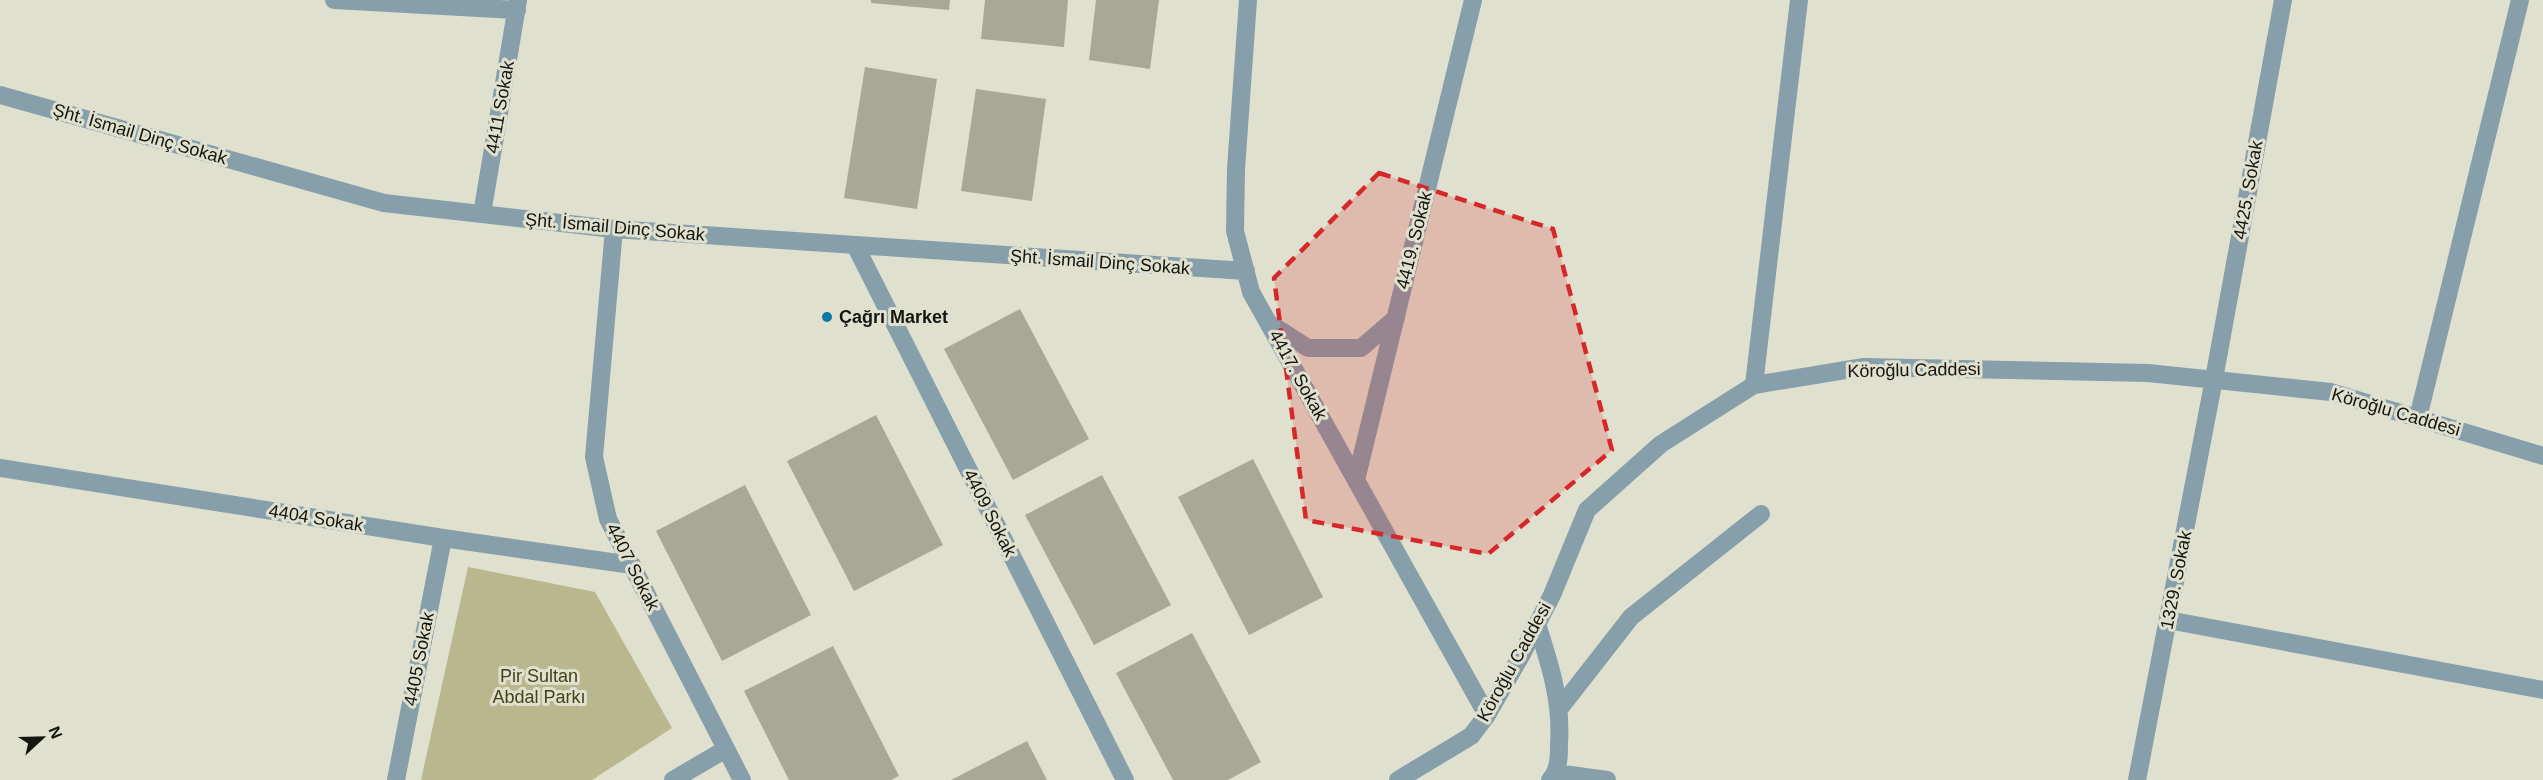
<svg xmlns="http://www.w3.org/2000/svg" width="2543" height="780" font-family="Helvetica,sans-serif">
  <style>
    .green { fill: #b8b78d }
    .building { fill: #a8a897 }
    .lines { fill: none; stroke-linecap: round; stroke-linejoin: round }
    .minor { stroke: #879eab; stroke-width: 18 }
    .marked { fill: #d62828; fill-opacity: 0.2; stroke: #d62828; stroke-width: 4.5; stroke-dasharray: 12 8; stroke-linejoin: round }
    .poi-dot { fill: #0c79a3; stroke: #e0e0cf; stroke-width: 2 }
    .labels { text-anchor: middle; stroke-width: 6; stroke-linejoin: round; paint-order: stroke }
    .street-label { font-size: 18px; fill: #15150f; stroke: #e0e0cf }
    .poi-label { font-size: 18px; font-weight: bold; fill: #15150f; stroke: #e0e0cf; text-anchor: start }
    .park-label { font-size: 18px; fill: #444217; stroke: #e0e0cf }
  </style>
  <rect width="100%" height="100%" fill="#e0e0cf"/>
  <path class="green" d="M468,567L595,592L672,728L592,780H421Z"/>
  <path class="building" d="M871,0H950L949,10L871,3Z
    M985,0H1068L1064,47L981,39Z
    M1096,0H1159L1150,69L1089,60Z
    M865,67L937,79L917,209L844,198Z
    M976,89L1046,99L1032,201L961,191Z
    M1020,309L1089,439L1013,480L944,349Z
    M876,415L943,545L854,591L787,461Z
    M1253,459L1323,597L1249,635L1178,497Z
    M1102,475L1171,605L1094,645L1025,515Z
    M745,485L811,615L722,661L656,531Z
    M1192,633L1261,762L1228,780H1173L1116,673Z
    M833,646L899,776L891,780H789L744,691Z
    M1027,741L1047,780H951Z"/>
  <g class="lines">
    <path class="minor" d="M334,0L517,10
      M1248,0L1236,169L1235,231L1251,292L1487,715
      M0,95L384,203L614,229L1246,271
      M482,214L518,0
      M614,229L594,457L608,519L742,780
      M855,245L1125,780
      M1272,325L1308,348H1361L1396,318
      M1754,385L1799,0
      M2418,418L2520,0
      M0,468L443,538L632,565
      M1356,480L1473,0
      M2168,620L2543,690
      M1537,624C1550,665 1562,701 1559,744C1559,757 1559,770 1550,780
      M1560,708L1631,617L1761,514
      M1556,773L1607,780
      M396,780L443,538
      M673,780L726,749
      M1398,780L1471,736L1487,715L1522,654L1552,595L1587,510L1661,444L1754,385L1864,367L2148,373L2331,392L2543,456
      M2137,780L2214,379L2283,0"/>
  </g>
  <path class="marked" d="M1379,173L1553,229L1612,450L1488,554L1306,520L1274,278Z"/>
  <circle class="poi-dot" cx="827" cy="317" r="6"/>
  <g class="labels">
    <g class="street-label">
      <text transform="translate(500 107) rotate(-80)" y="6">4411 Sokak</text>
      <text transform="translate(140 134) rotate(16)" y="6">Şht. İsmail Dinç Sokak</text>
      <text transform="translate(2248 190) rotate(-80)" y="6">4425. Sokak</text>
      <text transform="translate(615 227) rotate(5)" y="6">Şht. İsmail Dinç Sokak</text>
      <text transform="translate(1414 240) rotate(-76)" y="6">4419. Sokak</text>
      <text transform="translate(1100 262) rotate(4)" y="6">Şht. İsmail Dinç Sokak</text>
      <text transform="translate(1914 370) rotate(-1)" y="6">Köroğlu Caddesi</text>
      <text transform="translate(1298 375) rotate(61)" y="6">4417. Sokak</text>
      <text transform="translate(2396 412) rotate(16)" y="6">Köroğlu Caddesi</text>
      <text transform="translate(990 513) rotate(63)" y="6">4409 Sokak</text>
      <text transform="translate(316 518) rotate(9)" y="6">4404 Sokak</text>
      <text transform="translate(633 567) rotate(63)" y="6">4407 Sokak</text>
      <text transform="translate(2176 580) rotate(-79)" y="6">1329. Sokak</text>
      <text transform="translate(419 659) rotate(-79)" y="6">4405 Sokak</text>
      <text transform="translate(1514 662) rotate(-61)" y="6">Köroğlu Caddesi</text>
    </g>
    <g class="poi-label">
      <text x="839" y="323">Çağrı Market</text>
    </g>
    <g class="park-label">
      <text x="539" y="682">Pir Sultan<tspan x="539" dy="21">Abdal Parkı</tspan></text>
    </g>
  </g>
  <g transform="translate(42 738) rotate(68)" stroke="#e0e0cf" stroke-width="4.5" paint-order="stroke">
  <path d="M0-4.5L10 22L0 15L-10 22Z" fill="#15150f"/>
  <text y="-9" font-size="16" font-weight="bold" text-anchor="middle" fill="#15150f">N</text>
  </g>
</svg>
